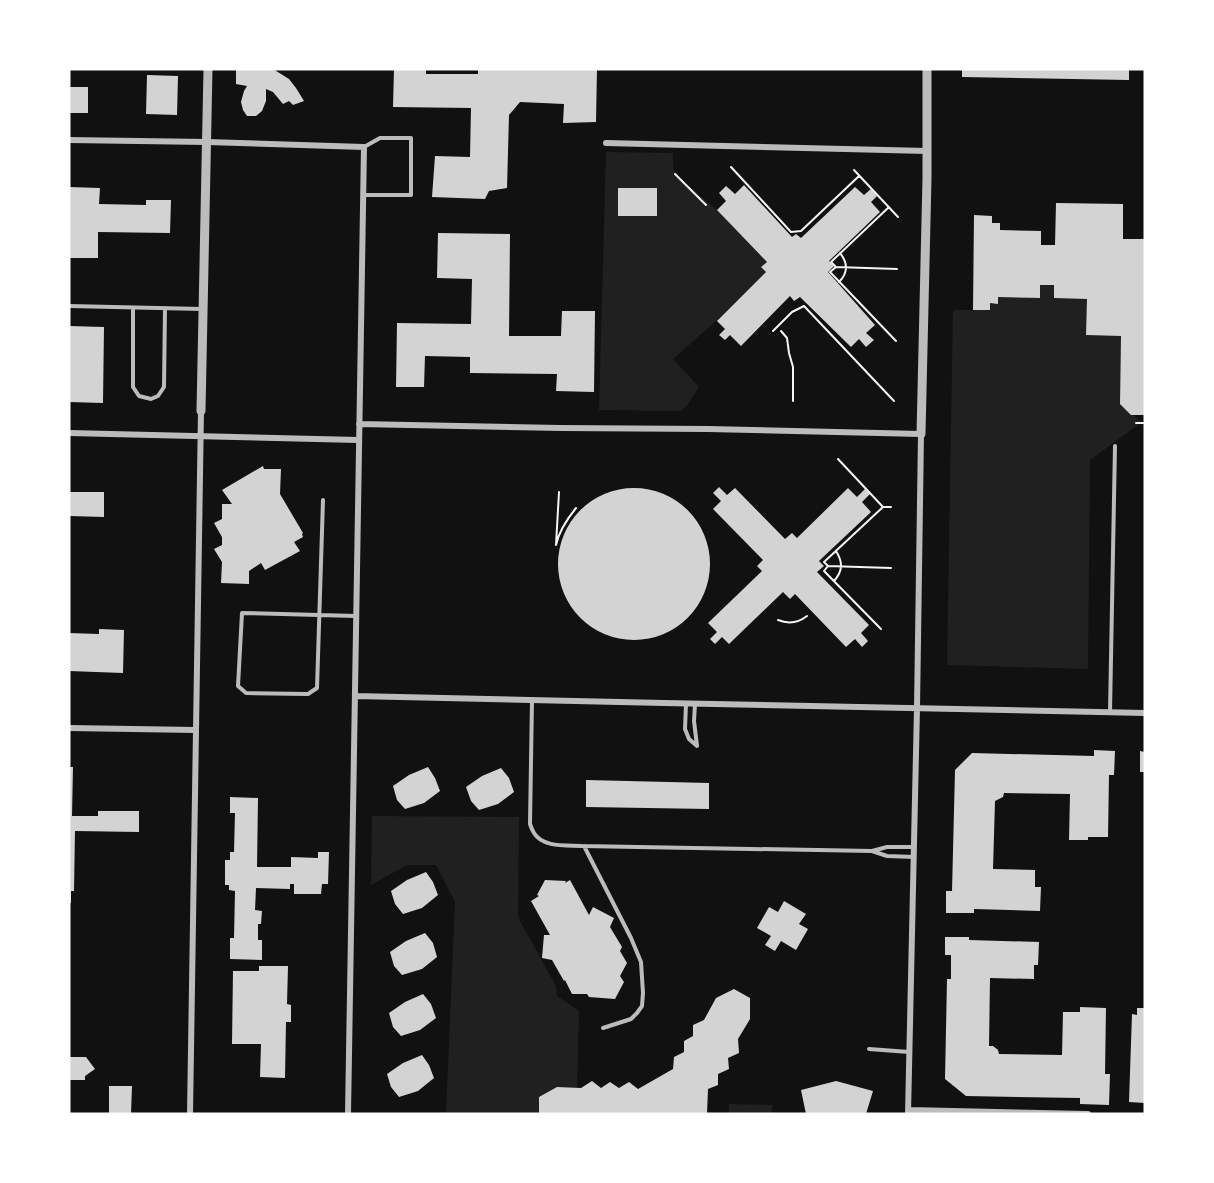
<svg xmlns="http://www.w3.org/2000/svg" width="1214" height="1183" font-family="Inter,sans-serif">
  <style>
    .green { fill: #202020 }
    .building { fill: #d3d3d3 }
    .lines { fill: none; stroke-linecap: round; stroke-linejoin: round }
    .path { stroke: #f5f5f5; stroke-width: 2 }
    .service { stroke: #bcbcbc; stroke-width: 4 }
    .minor { stroke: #bcbcbc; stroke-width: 6 }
    .tertiary { stroke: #bcbcbc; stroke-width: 9 }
  </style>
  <rect width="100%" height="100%" fill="#111"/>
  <path class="green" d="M606,152L673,153V166L675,174L717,210L767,262L761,267L766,272L716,321L673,359L699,387L687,406L681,411L599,410Z
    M1040,285H1054V298L1087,299V335L1121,336L1120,404L1142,422L1090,460L1088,669L947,665L953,310H990V303H998V297L1039,298Z
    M372,816L519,817L518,914L520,921L556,986L557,996L579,1011L577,1088L557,1087L539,1097V1114H446L455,902L436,865H407L371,885Z
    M729,1104L773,1105L771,1114H729Z"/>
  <path class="building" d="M236,69H273L289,79L296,88L304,101L293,105L289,101L283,104L273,92L266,89V101L262,111L256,116H247L243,110L241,102L244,91L247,86L236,84Z
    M394,69H426V74H478V69H597L596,122L563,123L564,104L520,102L509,115L507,188L489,191L485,199L432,197L435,156L470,157L471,108L393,107Z
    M962,69H1129V80L962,77Z
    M147,75L178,76L177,115L146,114Z
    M69,87H88V113H69Z
    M744,185L792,237L796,234L801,238L855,187L864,195L871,189L877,196L871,202L880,212L829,261L834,266L828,272L875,325L866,333L874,340L866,347L859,339L851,347L800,297L794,301L790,296L741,346L730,335L725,340L719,335L725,329L717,321L766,272L761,267L767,262L717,210L726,201L719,193L726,186L735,194Z
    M69,187L100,188L99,204L146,205V200H171L170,233L98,232V258H69Z
    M618,188H657V216H618Z
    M1056,203L1123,204V239H1145V415H1131L1120,404L1121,336L1086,335L1087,299L1054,298V285H1040V298L998,297V304L990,303V310H973L974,215L992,216V223H1000V230L1041,231V245H1055Z
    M438,233L510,234L509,336H561L562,311H595L594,392L556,391L557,374L470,373V357L425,356L424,387H396L397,323L471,324L472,279L437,278Z
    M69,326L104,327L103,403L69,402Z
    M263,466L264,469H281L280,494L303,533L302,534L303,537L294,542L300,551L265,570L261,563L249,571V584L221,583L222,562L214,549L222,545V537L214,523L222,519V504H232L222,490Z
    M719,487L727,495L735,488L785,539L792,533L797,538L848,488L857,497L865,489L870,494L862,502L871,512L819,561L824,566L817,572L869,625L861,633L868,641L862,647L855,639L846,647L795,594L790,599L783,592L729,644L722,637L715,644L710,639L717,632L708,623L762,571L757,566L763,560L713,509L721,501L713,493Z
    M558 564a76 76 0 1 1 152 0a76 76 0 1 1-152 0Z
    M69,492H104V517L69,516Z
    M99,629L124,630L123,673L69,671V633L99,634Z
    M1094,750L1115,751L1114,775H1109L1108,837H1088V840H1069L1070,794L1004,793L1003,797L995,801L993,869L1035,870V887H1041L1040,911L974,909V913H946V891H952L955,770L972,753L1094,756Z
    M1140,751L1145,752V772H1140Z
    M69,767H73L72,816H98V811H139V832L75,831L74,891H71V903H69Z
    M428,767L435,778L440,791L424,803L405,809L397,800L393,786L409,775Z
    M501,768L509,778L514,792L498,804L479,810L471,801L466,787L482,776Z
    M586,780L709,783V809L586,807Z
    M230,797L258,798L257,867H291V857L318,858V852H329L328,884H322L321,894H294V884H290V889L256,888L255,910L262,911L261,924H258V940H262V960L230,959V938H234L235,891L229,890V885H225V860H230V852H234L235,813H230Z
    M426,872L433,882L438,895L422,908L403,914L395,904L391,891L407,880Z
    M545,880L566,881L565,883L570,880L589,915L593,907L614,918L610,927L622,947L620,951L627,963L620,976L624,982L615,999L589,997L587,994H572L565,980L564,981L552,960L542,958L544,935H550L531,901L539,896L537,895Z
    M784,901L806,914L799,924L808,929L796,950L781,941L775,951L765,945L771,936L757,928L769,907L778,912Z
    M425,933L433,943L437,957L422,969L402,975L394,966L390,952L406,941Z
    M945,937H969V940L1039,942L1038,965H1034V979L990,978L989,1046H993L998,1050L999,1054L1062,1055L1063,1012H1080V1007L1106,1008L1105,1074H1110L1109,1105L1080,1104V1098L966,1096L945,1079L947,979H951V955H945Z
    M259,966H288L287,1004L291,1005V1022H286L285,1078L260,1077L261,1044H232L233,971H259Z
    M734,989L750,998V1019L738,1039L739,1053L728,1058L729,1069L718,1074V1085L708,1089L707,1114H539V1097L557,1087L581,1088L592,1081L601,1088L610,1082L619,1088L629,1082L638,1089L673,1069L674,1057L684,1052V1041L693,1036V1025L704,1020L716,998Z
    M423,994L431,1004L436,1018L420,1030L401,1036L393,1027L389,1013L405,1002Z
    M1137,1008H1145V1103L1129,1102L1132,1014L1137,1015Z
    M422,1055L429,1065L434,1078L418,1091L399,1097L391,1087L387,1074L403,1063Z
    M69,1057H86L95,1069L85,1076V1080H69Z
    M836,1081L873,1091L866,1114H806L801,1090Z
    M109,1086H132L131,1114H109Z"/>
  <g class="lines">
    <path class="path" d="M731,167L791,232L801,231L859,176
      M854,170L898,217
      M675,174L706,205
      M889,207L831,262L836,267L830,272L896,341
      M836,267L897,269
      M839,282C848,273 848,263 840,253
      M773,331L792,312L804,306L894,401
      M781,331L787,338L789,353L793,367V401
      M1136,423H1145
      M838,459L883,507
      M559,492L556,545C559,531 567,519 576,508
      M828,566L891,568
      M834,581C843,571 843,562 836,551
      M778,620C788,624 798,623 807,616
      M881,629L824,571L828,566L824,562L883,507H891"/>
    <path class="service" d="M363,195H411V138H380L364,147
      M69,306L202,309
      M133,308V387L139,396L151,399L158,396L164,387L165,308
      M323,500L317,688L308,694L246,693L238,686L242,613L356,616
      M532,700L530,824C531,827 532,830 534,833C543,848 567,845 582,846L872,851
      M686,704L685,729L689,739L697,746L694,721L695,704
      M1110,712L1115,446
      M584,846L631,938L641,962L643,993L642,1006L637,1013L631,1019L603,1028
      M914,857L887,856L872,851L887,847H914
      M869,1049L909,1052"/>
    <path class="minor" d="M69,140L207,142L364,147L348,1114
      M606,143L927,151
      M359,424L561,428L708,429L921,434L917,708L908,1114
      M69,433L358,440
      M355,696L664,703L1145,713
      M69,728L195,730
      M909,1110L1088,1114
      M190,1114L201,411"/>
    <path class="tertiary" d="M201,411L208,69
      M921,434L927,178V69"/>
  </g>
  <rect width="1214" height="1183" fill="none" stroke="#ffffff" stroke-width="141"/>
</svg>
